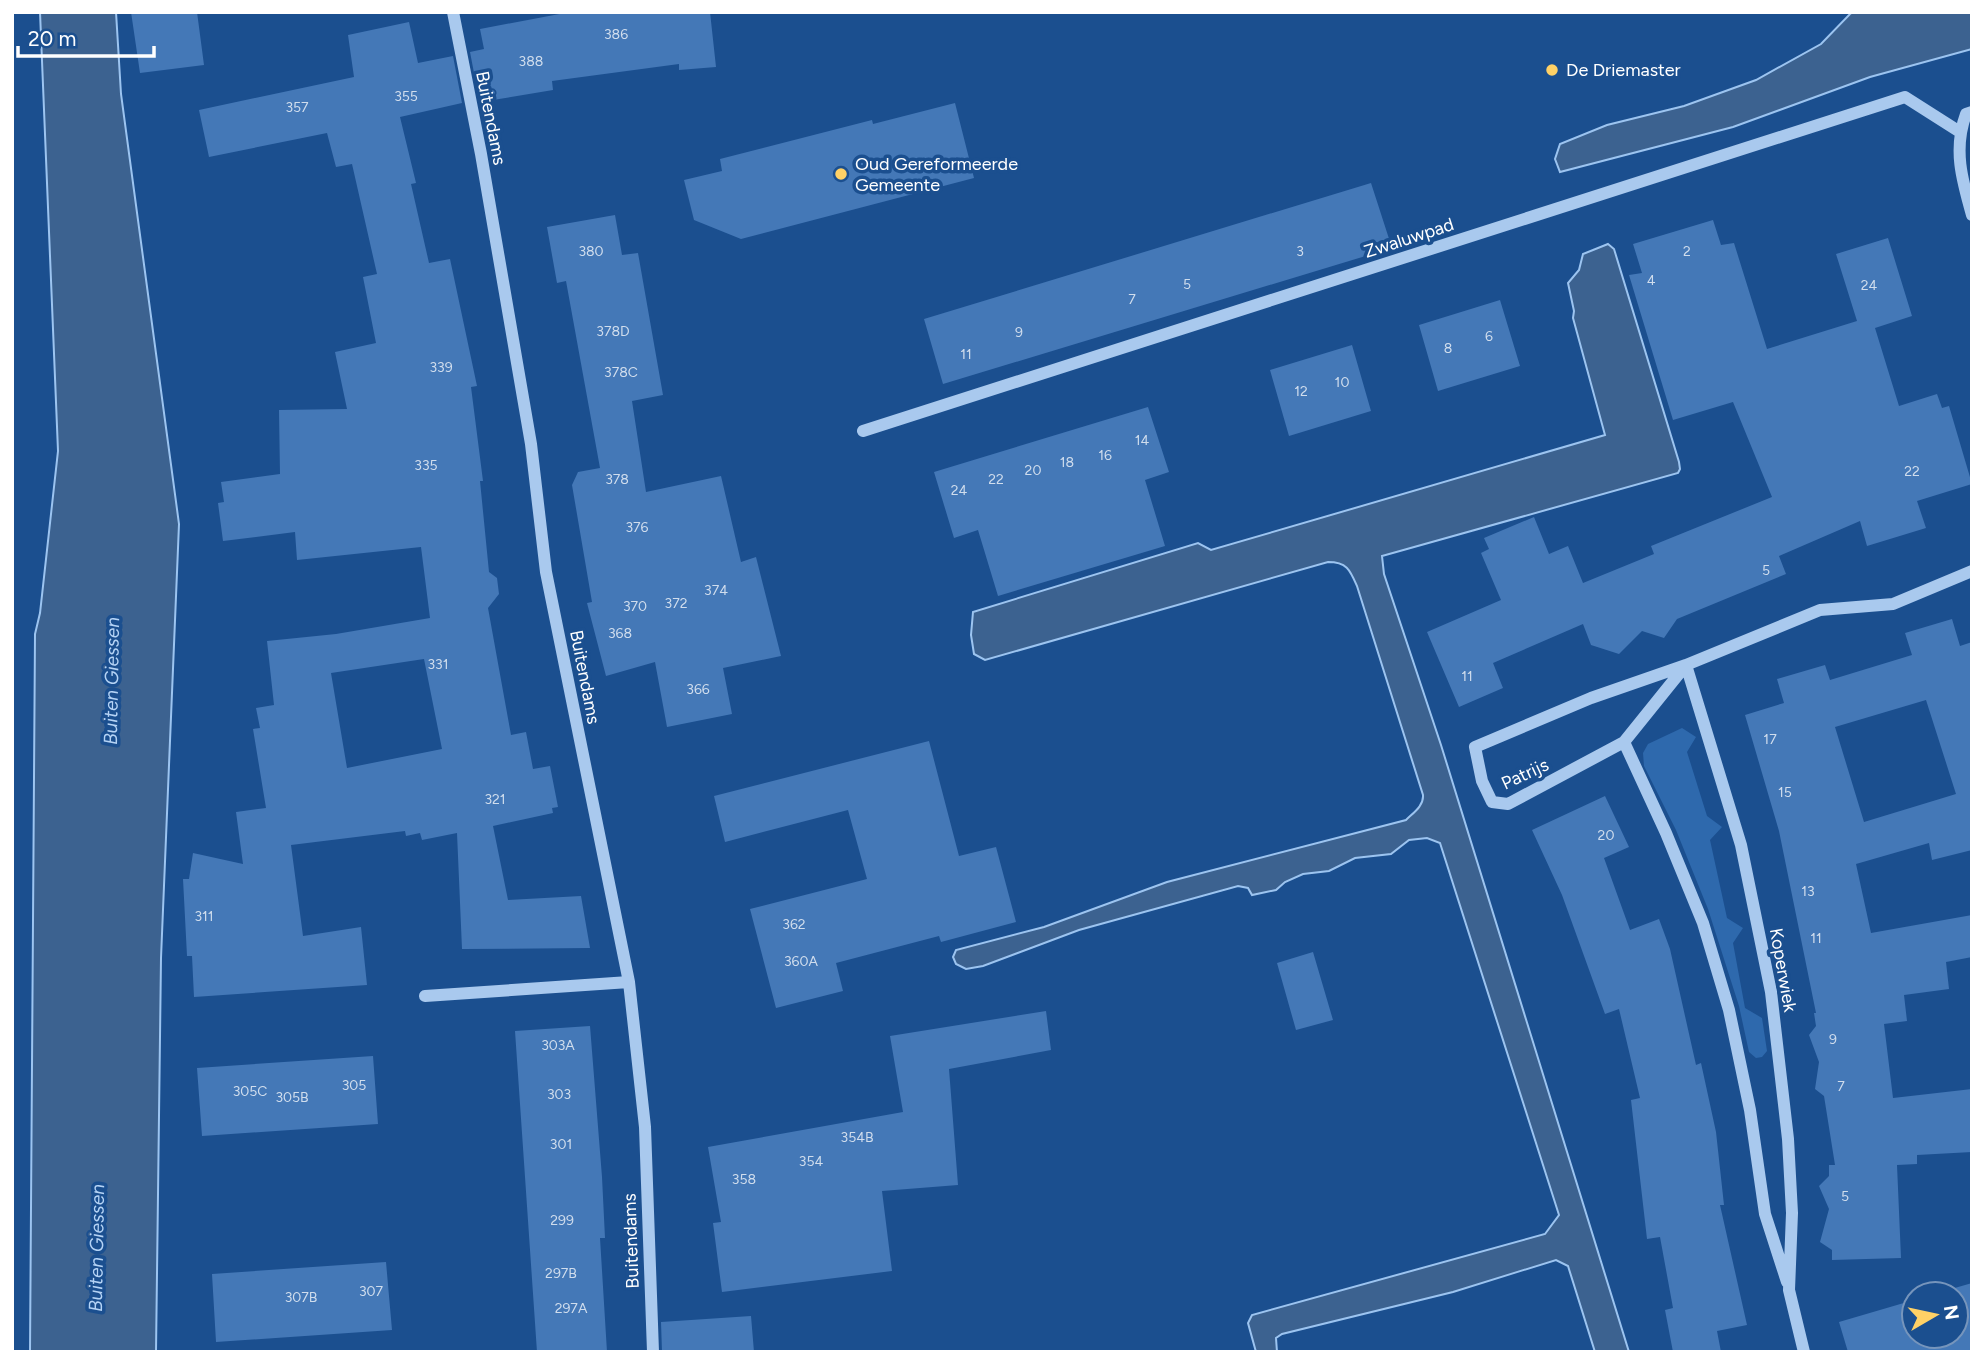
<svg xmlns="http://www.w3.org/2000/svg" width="1984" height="1364" font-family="Figtree,sans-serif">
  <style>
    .green { fill: #2e69ad }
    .water { fill: #3c6290; stroke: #9cc4f0; stroke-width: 2 }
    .building { fill: #4478b7; fill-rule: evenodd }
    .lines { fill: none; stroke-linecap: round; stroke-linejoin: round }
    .minor { stroke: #a9c9ee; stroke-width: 12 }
    .poi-dot { fill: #ffd166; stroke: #1b4f8f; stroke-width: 2.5 }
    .labels { text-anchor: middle; stroke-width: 7; stroke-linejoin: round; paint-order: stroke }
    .number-label { font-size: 14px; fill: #d0dded }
    .poi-label { font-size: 18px; fill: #fff; stroke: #1b4f8f; text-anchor: start }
    .street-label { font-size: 18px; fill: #fff; stroke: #1b4f8f }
    .water-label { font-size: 19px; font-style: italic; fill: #b5d3f5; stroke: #1b4f8f }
  </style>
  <rect width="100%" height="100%" fill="#1b4f8f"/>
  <path class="green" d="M1682,728L1696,737L1687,752L1707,816L1722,827L1710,840L1727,918L1743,928L1733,943L1745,1008L1762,1018L1767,1051L1762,1057L1756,1058L1749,1052L1739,1006L1708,909L1676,830L1644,766L1643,753L1648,744Z"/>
  <path class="water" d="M40,12H116L121,94L179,524L161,958L156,1352H30L35,634L40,613L58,451Z
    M1853,12H1972V49L1870,77L1733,127L1560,172L1555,159L1560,144L1607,125L1684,106L1756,80L1821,44L1850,14Z
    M1608,244L1614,249L1679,462L1680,469L1678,473L1382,556L1384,574L1441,745L1629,1352H1595L1568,1266L1556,1260L1453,1292L1282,1334L1276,1338L1277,1352H1256L1248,1323L1252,1315L1545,1234L1559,1215L1440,843L1427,838L1409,840L1391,854L1355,858L1329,871L1303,874L1285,882L1276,890L1252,895L1248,888L1238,886L1079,930L983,966L966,969L956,964L953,957L956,950L1044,927L1167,882L1406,820C1413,813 1424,806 1423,795L1357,586C1350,570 1347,562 1328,562L985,660L974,654L971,635L973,612L1198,543L1211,550L1605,435L1573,318L1574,311L1568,283L1579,270L1583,254Z"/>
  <path class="building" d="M131,12H197L204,65L140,73Z
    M570,12H710L716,67L679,70V64L552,81L553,90L493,100L492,96L479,99L470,52L484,49L480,29Z
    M409,22L418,63L453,56L462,103L400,117L416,183L411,184L429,263L450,259L477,386L471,387L483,481H480L489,572L497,578L499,594L488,608L511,735L526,732L533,769L550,766L558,807L552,808L553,813L493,826L508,900L581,896L590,948L462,949L457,833L422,840L420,833L406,836L405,831L291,845L303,936L361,927L367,985L194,997L192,956H187L183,879H189L193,853L243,864L236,812L266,808L253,729L260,728L256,708L274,705L267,641L336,634L430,618L421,547L297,560L295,532L223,541L218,503L224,502L221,482L280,474L279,410L347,409L335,352L376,343L363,277L377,274L352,164L336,167L327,133L209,157L199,110L354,77L348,35ZM424,659L442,749L347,768L331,673Z
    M955,103L974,178L741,239L694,220L684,180L722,171L720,159L872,120L873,124Z
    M1371,183L1392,248L943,384L924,319Z
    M615,215L622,255L638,253L663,395L632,401L646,492L721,476L741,562L756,557L781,656L723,668L732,714L667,727L655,662L606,676L587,603L592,602L572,485L578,472L600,468L566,281L557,283L547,227Z
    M1713,220L1721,245L1734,243L1767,349L1857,321L1836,254L1888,238L1912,316L1875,328L1899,406L1937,394L1942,408L1949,406L1972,484L1917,501L1926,528L1867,546L1860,521L1779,556L1786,574L1677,619L1664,638L1642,631L1619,654L1591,645L1583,624L1493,663L1503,688L1459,707L1427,632L1501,600L1481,553L1489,549L1484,538L1534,517L1549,554L1568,546L1583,583L1654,554L1651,546L1772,497L1733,402L1673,420L1629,275L1642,273L1633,244Z
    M1500,300L1520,366L1438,391L1419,325Z
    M1352,345L1371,411L1289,436L1270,370Z
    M1148,407L1169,472L1145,480L1165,546L998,596L978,530L954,538L934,472Z
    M1952,619L1960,646L1972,642V850L1932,860L1929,843L1856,864L1871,933L1972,915V957L1946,962L1949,989L1904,995L1907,1021L1884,1024L1893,1098L1972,1089V1152L1917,1155V1164L1897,1165L1901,1258L1832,1260V1250L1820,1242L1829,1209L1819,1186L1829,1176V1165H1835L1824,1096L1815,1089L1819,1062L1809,1035L1816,1026L1814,1013H1816L1779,831L1745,715L1784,703L1777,679L1825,665L1830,680L1912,655L1905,633ZM1926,700L1956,794L1864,822L1835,727Z
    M929,741L959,856L996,847L1016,922L941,942L939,936L836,963L843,991L776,1008L750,909L867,879L848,810L725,842L714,796Z
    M1605,796L1629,847L1604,858L1630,930L1659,919L1670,949L1696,1065L1701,1063L1716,1132L1724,1205H1720L1747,1325L1717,1331L1721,1352H1673L1665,1310L1673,1308L1660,1237L1647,1239L1631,1100L1640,1098L1619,1009L1605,1014L1562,895L1532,830Z
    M1313,952L1333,1020L1296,1030L1277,963Z
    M1046,1011L1051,1050L949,1069L958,1185L882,1191L892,1271L722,1292L713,1223L721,1222L708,1147L903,1112L890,1036Z
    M590,1026L602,1177L605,1238H600L607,1352H537L515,1031Z
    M373,1056L378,1124L202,1136L197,1068Z
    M386,1262L392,1330L216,1342L212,1274Z
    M1972,1283V1352H1848L1839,1322L1914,1300V1336H1956V1294H1934Z
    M751,1316L754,1352H662L661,1322Z"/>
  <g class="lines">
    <path class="minor" d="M453,12L481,154L531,444L546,572L629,982L645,1127L653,1352
      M1972,112L1966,114C1953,149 1962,180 1972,215
      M863,431L1905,97L1960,132
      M1686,665L1624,742L1508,804L1492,802L1482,781L1475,747L1591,698L1686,665L1820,610L1893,604L1972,571
      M1686,665L1741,845L1771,992L1788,1139L1792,1213L1789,1290L1804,1352
      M1624,742L1666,833L1703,923L1729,1010L1750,1110L1765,1214L1787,1282
      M425,996L629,982"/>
  </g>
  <g class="poi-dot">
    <circle cx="1552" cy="70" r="7"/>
    <circle cx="841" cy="174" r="7"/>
  </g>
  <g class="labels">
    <g class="number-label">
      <text x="616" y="39">386</text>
      <text x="531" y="66">388</text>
      <text x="406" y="101">355</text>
      <text x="297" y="112">357</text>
      <text x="591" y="256">380</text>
      <text x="1300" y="256">3</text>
      <text x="1687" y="256">2</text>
      <text x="1651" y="285">4</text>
      <text x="1187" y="289">5</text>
      <text x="1869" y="290">24</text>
      <text x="1132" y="304">7</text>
      <text x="613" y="336">378D</text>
      <text x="1019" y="337">9</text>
      <text x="1489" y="341">6</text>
      <text x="1448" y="353">8</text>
      <text x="966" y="359">11</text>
      <text x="441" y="372">339</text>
      <text x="621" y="377">378C</text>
      <text x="1342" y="387">10</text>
      <text x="1301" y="396">12</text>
      <text x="1142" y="445">14</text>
      <text x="1105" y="460">16</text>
      <text x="1067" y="467">18</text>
      <text x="426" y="470">335</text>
      <text x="1033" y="475">20</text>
      <text x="1912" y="476">22</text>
      <text x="617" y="484">378</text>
      <text x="996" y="484">22</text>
      <text x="959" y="495">24</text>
      <text x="637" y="532">376</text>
      <text x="1766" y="575">5</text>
      <text x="716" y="595">374</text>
      <text x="676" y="608">372</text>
      <text x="635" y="611">370</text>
      <text x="620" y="638">368</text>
      <text x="438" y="669">331</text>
      <text x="1467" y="681">11</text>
      <text x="698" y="694">366</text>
      <text x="1770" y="744">17</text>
      <text x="1785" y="797">15</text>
      <text x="495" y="804">321</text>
      <text x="1606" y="840">20</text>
      <text x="1808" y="896">13</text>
      <text x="204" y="921">311</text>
      <text x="794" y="929">362</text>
      <text x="1816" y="943">11</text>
      <text x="801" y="966">360A</text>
      <text x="1833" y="1044">9</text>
      <text x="558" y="1050">303A</text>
      <text x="354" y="1090">305</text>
      <text x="1841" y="1091">7</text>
      <text x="250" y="1096">305C</text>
      <text x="559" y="1099">303</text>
      <text x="292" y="1102">305B</text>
      <text x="857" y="1142">354B</text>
      <text x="561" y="1149">301</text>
      <text x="811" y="1166">354</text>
      <text x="744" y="1184">358</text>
      <text x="1845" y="1201">5</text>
      <text x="562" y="1225">299</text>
      <text x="561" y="1278">297B</text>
      <text x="371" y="1296">307</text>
      <text x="301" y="1302">307B</text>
      <text x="571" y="1313">297A</text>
    </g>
    <g class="poi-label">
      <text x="1566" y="76">De Driemaster</text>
      <text x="855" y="170">Oud Gereformeerde<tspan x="855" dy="21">Gemeente</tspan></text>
    </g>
    <g class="street-label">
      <text transform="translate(491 118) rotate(79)" y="6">Buitendams</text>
      <text transform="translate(1409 238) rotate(-18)" y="6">Zwaluwpad</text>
      <text transform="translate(585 677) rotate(79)" y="6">Buitendams</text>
      <text transform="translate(1525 774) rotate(-25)" y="6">Patrijs</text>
      <text transform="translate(1783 970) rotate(80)" y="6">Koperwiek</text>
      <text transform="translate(631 1241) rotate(-92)" y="6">Buitendams</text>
    </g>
    <g class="water-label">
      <text transform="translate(111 681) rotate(-89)" y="7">Buiten Giessen</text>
      <text transform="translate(96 1248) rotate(-89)" y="7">Buiten Giessen</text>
    </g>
  </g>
  <rect width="1984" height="1364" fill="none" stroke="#ffffff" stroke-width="28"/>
  <g transform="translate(1935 1315) rotate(81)"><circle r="33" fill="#1b4f8f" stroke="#7695bc" stroke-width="2"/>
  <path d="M0-5L12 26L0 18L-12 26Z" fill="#ffd166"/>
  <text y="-10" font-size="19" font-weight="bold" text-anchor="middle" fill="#ffffff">N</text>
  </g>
  <path d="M18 46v10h136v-10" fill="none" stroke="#ffffff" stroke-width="3.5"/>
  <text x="28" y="46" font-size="21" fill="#ffffff" stroke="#1b4f8f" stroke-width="5" paint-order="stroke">20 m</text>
</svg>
